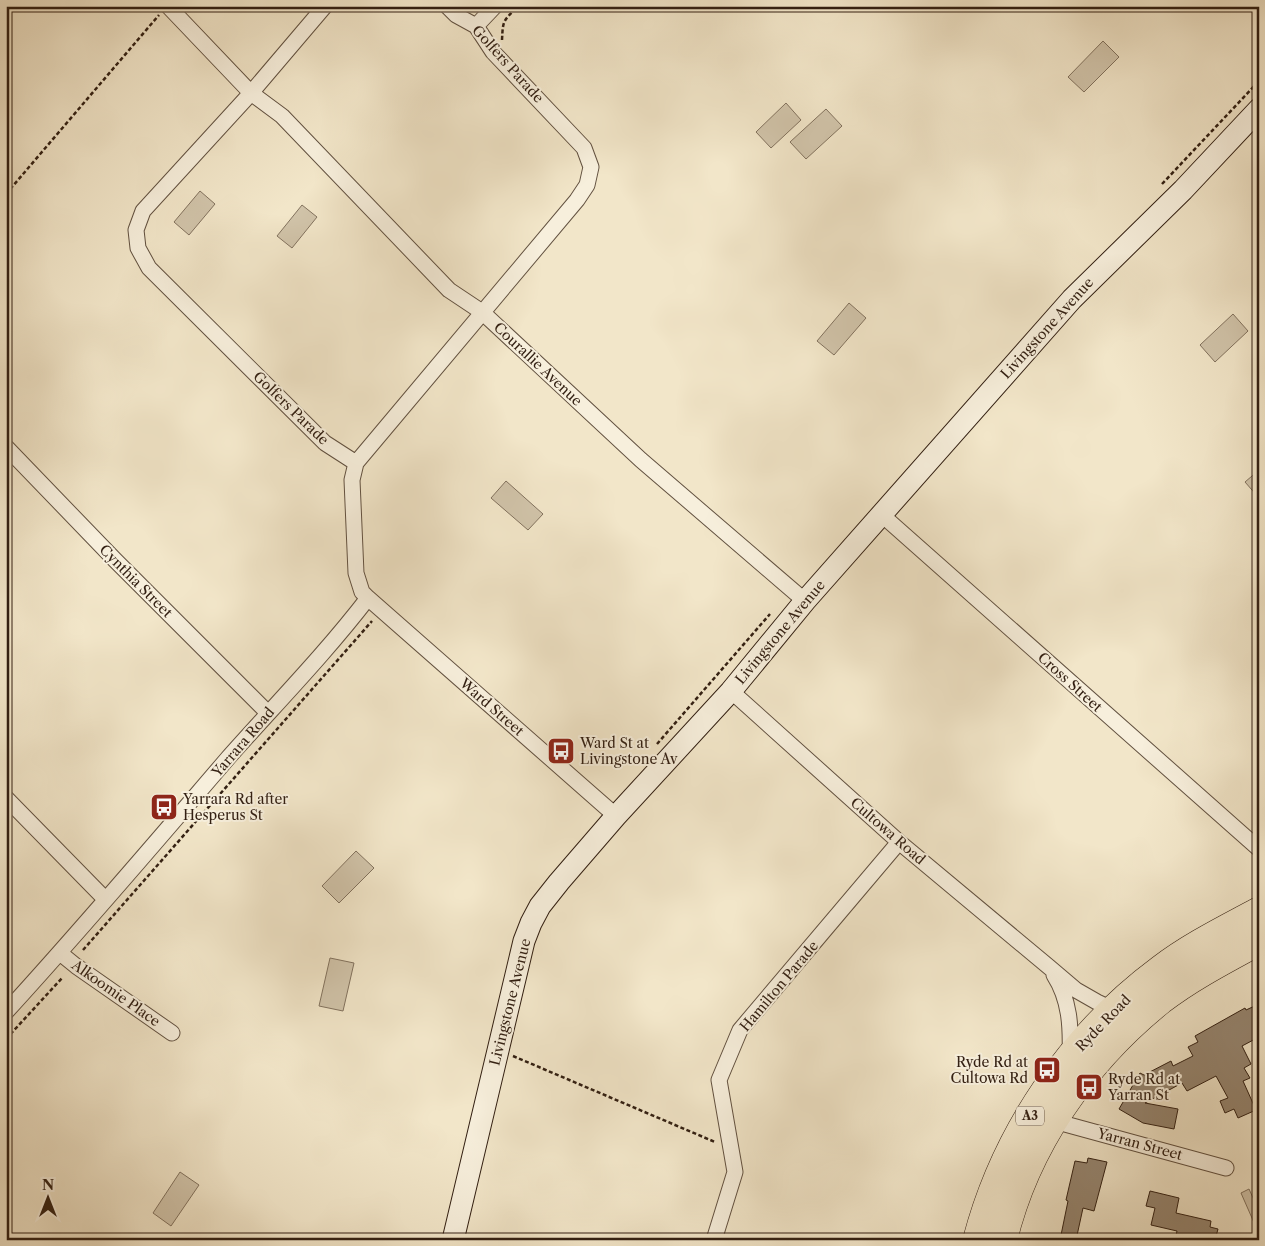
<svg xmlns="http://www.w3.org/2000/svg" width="1265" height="1246" font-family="'Libre Caslon Text',serif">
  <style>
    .green { fill: #d1c4aa; stroke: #82725e }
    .building { fill: #968671; stroke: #321f12 }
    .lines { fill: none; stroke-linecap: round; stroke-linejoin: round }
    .street-casing { stroke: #625140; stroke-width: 17 }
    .secondary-casing { stroke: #321f12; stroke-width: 23 }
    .highway-casing { stroke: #321f12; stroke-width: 29 }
    .path { stroke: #321f12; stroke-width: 2.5; stroke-dasharray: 4 2.5; stroke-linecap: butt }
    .street { stroke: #f7efdc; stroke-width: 15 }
    .secondary { stroke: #f7efdc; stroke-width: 21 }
    .highway { stroke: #f2e6c9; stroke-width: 28 }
    .labels { text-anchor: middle; stroke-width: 4; stroke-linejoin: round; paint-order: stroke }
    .shield { fill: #f7efdc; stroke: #6d5d4f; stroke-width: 1 }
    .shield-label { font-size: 12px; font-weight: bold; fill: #321f12 }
    .street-label { font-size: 14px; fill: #321f12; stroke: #f7efdc }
    .poi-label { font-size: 14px; fill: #321f12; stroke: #f7efdc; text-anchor: start }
  </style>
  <rect width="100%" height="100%" fill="#f2e6c9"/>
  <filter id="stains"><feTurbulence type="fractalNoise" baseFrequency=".004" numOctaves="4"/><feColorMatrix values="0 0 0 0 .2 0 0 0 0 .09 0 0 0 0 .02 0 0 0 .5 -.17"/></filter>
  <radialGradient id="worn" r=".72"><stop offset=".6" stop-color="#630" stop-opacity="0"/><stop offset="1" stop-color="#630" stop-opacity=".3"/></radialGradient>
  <path class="green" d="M1103,41L1119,57L1084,92L1068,77Z
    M786,103L801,120L771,148L756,132Z
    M826,109L842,126L806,159L790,142Z
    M200,191L215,204L189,235L174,222Z
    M302,205L317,217L292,248L277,236Z
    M849,303L866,318L834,355L817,341Z
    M1233,314L1248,331L1215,362L1200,345Z
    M1259,470V498L1245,482Z
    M506,481L543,514L528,530L491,498Z
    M356,851L374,868L339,903L322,886Z
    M330,958L354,963L343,1011L319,1006Z
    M180,1172L199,1185L171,1226L153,1213Z
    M1249,1189L1259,1211V1234L1241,1193Z"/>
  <path class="building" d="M1259,1004V1037L1242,1046L1251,1064L1244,1068L1250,1078L1243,1081L1256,1110L1238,1118L1234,1109L1225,1113L1220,1101L1228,1098L1216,1076L1187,1091L1182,1083L1145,1103L1178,1109L1174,1129L1143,1123L1119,1109L1140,1073L1144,1075L1171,1061L1173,1066L1193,1056L1188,1047L1198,1042L1195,1036L1245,1008L1246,1010Z
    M1088,1158L1107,1162L1094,1211L1083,1208L1076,1240H1060L1068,1201L1066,1200L1075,1161L1087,1163Z
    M1150,1191L1179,1198L1176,1213L1211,1221L1210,1227L1218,1229L1215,1240H1175L1177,1231L1151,1225L1155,1208L1146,1206Z"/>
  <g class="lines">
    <g class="street-casing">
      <path id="street" d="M168,6L251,93L282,116L449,290L482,312L641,460L805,601
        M325,6L251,93L143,211L136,230L138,248L149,268L325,443L356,463
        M447,6L456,15L476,26L493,52L584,148L591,167L587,185L577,200L356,463L352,480L356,573L362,592L368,598L616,816
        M476,26L495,6
        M6,447L115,560L268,713
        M882,515L1259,849
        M731,691L899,842L1049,967L1076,990L1097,1002L1114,1010
        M6,798L105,899
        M60,953L76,966L172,1033
        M1054,975C1070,1000 1071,1027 1070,1056
        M6,1012C82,929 155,843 228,758C275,705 325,654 368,598
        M1054,1121L1226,1168
        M714,1240L735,1172L719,1080L740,1030L899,842"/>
    </g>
    <g class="secondary-casing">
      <path id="secondary" d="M453,1240L524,941L531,923L540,906L559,882L616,816L731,691L805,601L1072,299L1183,190L1259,109"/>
    </g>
    <g class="highway-casing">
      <path id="highway" d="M977,1240C1005,1133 1072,1035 1161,969C1191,946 1226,929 1259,911
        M1003,1240C1026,1145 1085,1061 1161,1000C1191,977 1226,959 1259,941"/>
    </g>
    <path class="path" d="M502,40C503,19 503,22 518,6
      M1162,184L1259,81
      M6,194L159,15
      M657,744L770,614
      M83,950L372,621
      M6,1039L63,977
      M513,1056L715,1142"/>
    <use href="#street" class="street"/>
    <use href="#secondary" class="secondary"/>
    <use href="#highway" class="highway"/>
  </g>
  <defs>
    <g id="bus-square" transform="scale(1.4375)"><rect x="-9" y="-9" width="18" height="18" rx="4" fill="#8f2418" stroke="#f7efdc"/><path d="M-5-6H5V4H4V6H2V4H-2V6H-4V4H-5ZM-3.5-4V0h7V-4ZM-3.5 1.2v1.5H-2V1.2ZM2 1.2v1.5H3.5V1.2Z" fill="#fff"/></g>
  </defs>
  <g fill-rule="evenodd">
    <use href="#bus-square" x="561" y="751"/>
    <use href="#bus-square" x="164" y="807"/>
    <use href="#bus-square" x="1047" y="1070"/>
    <use href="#bus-square" x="1089" y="1087"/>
  </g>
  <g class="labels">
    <rect class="shield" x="1016" y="1106.5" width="28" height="19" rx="4"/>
    <g class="shield-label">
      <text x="1030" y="1120">A3</text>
    </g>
    <g class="street-label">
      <text transform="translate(508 64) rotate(48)" y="5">Golfers Parade</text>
      <text transform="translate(1047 328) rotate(-48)" y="5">Livingstone Avenue</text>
      <text transform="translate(538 364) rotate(43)" y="5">Courallie Avenue</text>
      <text transform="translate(291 408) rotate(44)" y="5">Golfers Parade</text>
      <text transform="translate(136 581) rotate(45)" y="5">Cynthia Street</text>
      <text transform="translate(780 632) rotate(-50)" y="5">Livingstone Avenue</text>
      <text transform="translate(1070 682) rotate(42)" y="5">Cross Street</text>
      <text transform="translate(492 707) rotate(41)" y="5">Ward Street</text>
      <text transform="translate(243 742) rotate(-49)" y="5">Yarrara Road</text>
      <text transform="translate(888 831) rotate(41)" y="5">Cultowa Road</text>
      <text transform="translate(779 986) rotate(-50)" y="5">Hamilton Parade</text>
      <text transform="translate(116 993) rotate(35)" y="5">Alkoomie Place</text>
      <text transform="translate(510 1002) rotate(-76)" y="5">Livingstone Avenue</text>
      <text transform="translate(1103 1023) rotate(-46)" y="5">Ryde Road</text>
      <text transform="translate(1140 1144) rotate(15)" y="5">Yarran Street</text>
    </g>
    <g class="poi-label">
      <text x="580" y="748">Ward St at<tspan x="580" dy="16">Livingstone Av</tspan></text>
      <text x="183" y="804">Yarrara Rd after<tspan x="183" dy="16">Hesperus St</tspan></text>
      <text x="1028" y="1067" text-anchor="end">Ryde Rd at<tspan x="1028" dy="16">Cultowa Rd</tspan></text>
      <text x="1108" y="1084">Ryde Rd at<tspan x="1108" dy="16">Yarran St</tspan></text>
    </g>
  </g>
  <rect width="1265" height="1246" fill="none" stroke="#f2e6c9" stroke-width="25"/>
  <rect x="8" y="8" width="1250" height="1231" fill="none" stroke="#321f12" stroke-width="2.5"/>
  <rect x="12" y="12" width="1240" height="1221" fill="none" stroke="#321f12"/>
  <g transform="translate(48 1198)" stroke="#f7efdc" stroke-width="4" paint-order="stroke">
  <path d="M0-4L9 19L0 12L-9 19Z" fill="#321f12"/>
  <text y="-8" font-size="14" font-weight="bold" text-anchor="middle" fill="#321f12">N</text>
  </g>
  <rect width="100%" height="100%" filter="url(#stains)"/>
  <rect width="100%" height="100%" fill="url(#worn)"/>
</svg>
